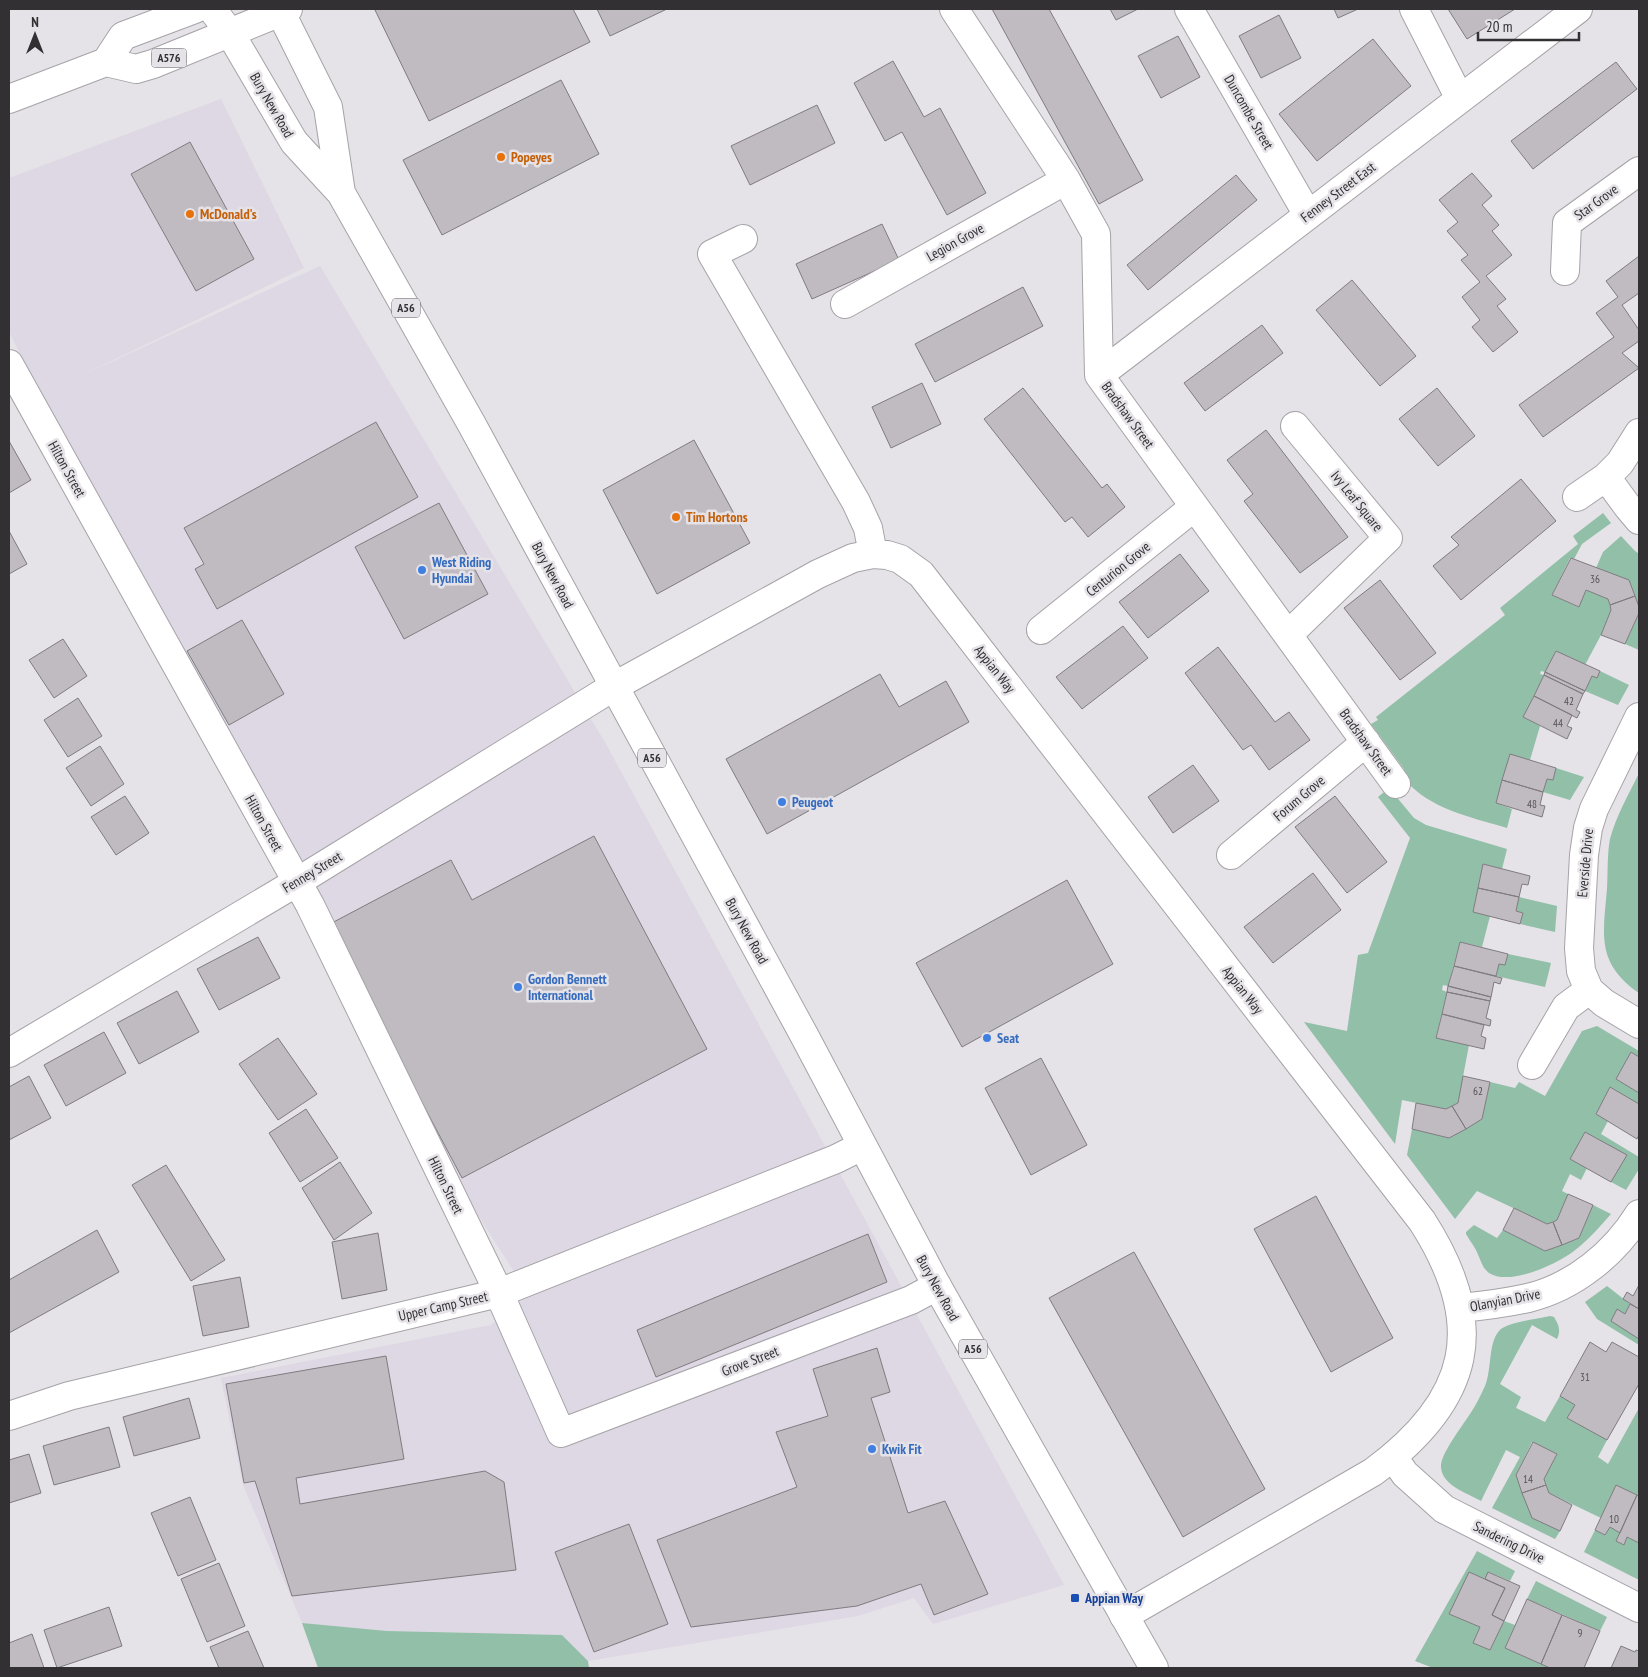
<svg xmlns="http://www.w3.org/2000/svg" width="1648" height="1677" font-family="'PT Sans Narrow',sans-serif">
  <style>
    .built { fill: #ded7e4 }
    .green { fill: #91bfa7 }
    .building { fill: #bfbbc0; stroke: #807b80 }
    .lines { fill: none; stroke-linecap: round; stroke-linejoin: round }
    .minor-casing { stroke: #a6a3a8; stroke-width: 30 }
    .secondary-casing { stroke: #a6a3a8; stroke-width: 30 }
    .trunk-casing { stroke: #a6a3a8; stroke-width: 30 }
    .minor { stroke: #fff; stroke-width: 28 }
    .secondary { stroke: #fff; stroke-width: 28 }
    .trunk { stroke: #fff; stroke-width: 28 }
    .food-dot { fill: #e8710a; stroke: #e5e2e8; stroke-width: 2 }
    .shop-dot { fill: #3f7fe0; stroke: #e5e2e8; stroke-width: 2 }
    .transit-dot { fill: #1a4fb4; stroke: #e5e2e8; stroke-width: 2 }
    .labels { text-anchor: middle; stroke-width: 5; stroke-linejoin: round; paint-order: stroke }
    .number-label { font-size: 11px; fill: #555356 }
    .shield { fill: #e5e2e8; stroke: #686569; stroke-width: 1 }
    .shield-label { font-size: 12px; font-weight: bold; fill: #323032 }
    .street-label { font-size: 14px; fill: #323032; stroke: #e5e2e8 }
    .food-label { font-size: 14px; font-weight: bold; fill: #c56008; stroke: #e5e2e8; text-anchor: start }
    .shop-label { font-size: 14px; font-weight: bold; fill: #366cbe; stroke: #e5e2e8; text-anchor: start }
    .transit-label { font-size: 14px; font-weight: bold; fill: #164399; stroke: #e5e2e8; text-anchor: start }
  </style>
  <rect width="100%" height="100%" fill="#e5e2e8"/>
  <path class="built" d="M221,99L304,268L74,379L320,266L606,744L1064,1585L933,1624L914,1598L858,1616L588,1661L562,1635L387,1631L302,1623L243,1485L221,1378L491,1325L529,1295L458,1184L40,396L9,331V178Z"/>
  <path class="green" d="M1603,513L1611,523L1582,544L1574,559L1570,558L1552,595L1578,607L1586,590L1608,599L1611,610L1601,635L1585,665L1556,651L1545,672L1541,671L1540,674L1544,675L1524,717L1540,726L1530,760L1510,755L1496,803L1512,809L1507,828C1468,816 1431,810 1403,778L1404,769L1371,724L1378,720L1376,717L1505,615L1500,608L1578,544L1573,536Z
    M1621,536L1634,550L1639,554V607L1629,580L1596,568L1603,552Z
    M1639,613V650L1625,644Z
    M1600,671L1629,685L1618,705L1585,691L1592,676L1597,678Z
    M1556,768L1584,777L1570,800L1543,792L1547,779L1553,780Z
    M1639,773V993C1596,963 1603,935 1607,889C1608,873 1607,855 1610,839C1616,816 1629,794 1639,773Z
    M1389,788L1414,818L1426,825L1507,849L1502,869L1483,864L1473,912L1490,916L1482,947L1460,942L1448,986L1443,985L1442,990L1447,992L1436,1037L1469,1045L1458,1103L1446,1109L1402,1100L1395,1144L1304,1022L1347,1031L1358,955L1368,953L1410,838L1378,797Z
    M1519,897L1557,906L1555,932L1520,924L1523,913L1516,911Z
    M1508,954L1551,963L1545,987L1496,976L1499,964L1505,965Z
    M1597,1026L1639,1051V1057L1631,1052L1616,1079L1639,1093V1104L1610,1087L1596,1114L1608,1121L1601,1134L1639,1157V1169L1626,1190L1611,1182L1626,1155L1585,1132L1570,1159L1587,1168L1581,1180L1570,1174L1562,1191L1568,1194L1557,1220L1547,1224L1477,1191L1455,1219L1407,1155L1412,1129L1449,1138L1482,1119L1490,1082L1515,1088L1519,1082L1545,1096L1582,1031Z
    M1593,1205L1611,1214C1601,1225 1591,1237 1579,1247C1562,1262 1511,1287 1489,1273C1482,1268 1480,1258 1476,1250C1473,1245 1469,1239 1466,1234V1232L1474,1225L1497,1238L1503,1230L1545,1251L1579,1238Z
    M1607,1286L1630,1304L1625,1314L1617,1310L1611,1321L1639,1339V1345L1597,1319L1585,1302Z
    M1550,1316L1554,1317C1559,1325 1561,1331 1557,1339L1532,1325L1500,1384L1521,1397L1516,1408L1545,1422L1560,1396L1575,1405L1567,1418L1607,1440L1598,1457L1608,1464L1639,1408V1496L1616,1486L1601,1518L1549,1493L1544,1479L1557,1454L1532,1442L1516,1475L1522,1493L1560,1531L1555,1539L1492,1508L1520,1457L1506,1450L1481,1501C1467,1493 1440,1485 1441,1465C1442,1451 1467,1420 1475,1406C1479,1399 1482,1392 1485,1386C1492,1370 1488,1343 1499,1331C1507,1322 1538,1319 1550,1316Z
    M1610,1527L1620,1533L1616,1541L1624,1545L1627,1537L1639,1543V1580L1584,1552L1595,1530L1605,1535Z
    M1477,1551L1515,1571L1510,1581L1489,1572L1485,1579L1469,1573L1449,1614L1480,1627L1473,1643L1490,1650L1504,1621L1515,1625L1505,1648L1550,1668H1433L1415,1661Z
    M1536,1581L1607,1617L1600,1631L1527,1599Z
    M302,1623L387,1631L562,1635L588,1661L589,1668H318Z"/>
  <path class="building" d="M378,9H573L590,42L429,121L375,10Z
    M597,9H667L610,36Z
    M992,9H1049L1143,180L1099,204Z
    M1110,9H1138L1116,20Z
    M1334,9H1358L1338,18Z
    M1448,9H1515L1467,39Z
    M1279,15L1301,58L1261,78L1239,36Z
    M1178,36L1200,77L1161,98L1138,56Z
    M1373,39L1411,86L1317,161L1279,114Z
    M893,61L924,117L940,108L986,193L947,215L902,132L885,141L854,83Z
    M1616,62L1637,89L1533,169L1511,141Z
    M561,80L599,154L442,235L403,160Z
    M817,105L835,143L750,185L731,146Z
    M190,142L254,259L196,291L131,174Z
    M1472,173L1492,196L1482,205L1499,225L1492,231L1512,255L1486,276L1506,299L1497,306L1518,332L1493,352L1472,327L1480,320L1462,297L1480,282L1461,260L1468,255L1447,231L1458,222L1439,200Z
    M1236,175L1257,200L1148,290L1127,265Z
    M882,224L899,260L812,299L796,264Z
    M1639,256V293L1622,305L1639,330V341L1622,353L1639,368L1543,437L1519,405L1614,337L1596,313L1618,297L1606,281Z
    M1352,280L1416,356L1380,386L1316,310Z
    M1023,287L1043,326L935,382L915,344Z
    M1262,325L1283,353L1205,411L1184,383Z
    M922,383L941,424L891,448L872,407Z
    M1023,388L1102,488L1107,484L1125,507L1088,537L1072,517L1065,522L984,419Z
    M1437,388L1475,436L1438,466L1399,419Z
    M376,422L418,497L217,609L195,569L204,564L184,528Z
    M1266,430L1348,537L1300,573L1244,501L1253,494L1227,460Z
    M694,440L750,543L657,594L603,490Z
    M9,441L31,480L9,493Z
    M1521,479L1556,521L1461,600L1433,566L1459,545L1451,537Z
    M439,503L488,594L404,639L355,547Z
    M9,531L27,564L9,574Z
    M1180,554L1209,591L1148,638L1119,602Z
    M1571,558L1629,580L1635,596L1610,605L1608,599L1586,590L1579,607L1552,595Z
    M1380,580L1436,653L1400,680L1344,608Z
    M1635,596L1639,607V613L1625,644L1601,635L1611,610L1610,605Z
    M242,620L284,694L229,725L187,651Z
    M1123,626L1148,658L1082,709L1056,677Z
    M63,639L87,676L54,698L29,660Z
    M1218,647L1275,722L1289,712L1310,740L1269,770L1251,745L1243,750L1185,673Z
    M1556,651L1600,671L1597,678L1592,676L1585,691L1545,672Z
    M1545,672L1585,691L1583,694L1544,675Z
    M880,674L899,707L946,681L969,722L767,834L726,759Z
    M1544,675L1583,694L1576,710L1580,712L1577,718L1534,696Z
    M1534,696L1572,715L1567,726L1572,728L1567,739L1523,717Z
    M78,698L102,736L68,757L44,720Z
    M100,746L124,784L91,806L66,768Z
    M1510,754L1556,768L1553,780L1547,779L1543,792L1502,780Z
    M1193,765L1219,801L1173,833L1148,797Z
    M1502,780L1543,792L1540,805L1545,806L1542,817L1496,803Z
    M125,796L149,833L116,855L91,817Z
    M1335,796L1387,862L1347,893L1295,827Z
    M594,836L707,1049L462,1178L328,925L451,860L472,900Z
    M1483,864L1530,876L1528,885L1522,884L1519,897L1478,888Z
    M1313,873L1341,910L1273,963L1244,927Z
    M1067,880L1113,964L962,1047L916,963Z
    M1478,888L1519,897L1516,911L1523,913L1520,924L1473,912Z
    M258,937L280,978L219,1010L197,969Z
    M1460,942L1508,954L1505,965L1499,964L1496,976L1454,966Z
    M1454,966L1502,978L1500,984L1494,982L1491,997L1448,986Z
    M1448,986L1491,997L1490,1001L1447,992Z
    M177,991L199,1032L139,1064L117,1023Z
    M1447,992L1490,1001L1486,1018L1491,1020L1490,1026L1442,1014Z
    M1442,1014L1484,1025L1481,1036L1486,1038L1484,1049L1436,1038Z
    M104,1032L126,1073L66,1106L44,1065Z
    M278,1038L317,1094L278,1120L239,1064Z
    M1631,1052L1639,1057V1093L1616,1079Z
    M1041,1058L1087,1145L1031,1175L985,1088Z
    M29,1076L51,1118L9,1140V1087Z
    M1463,1076L1490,1082L1482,1119L1466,1129L1452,1106L1458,1103Z
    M1610,1087L1639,1104V1135L1637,1139L1596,1114Z
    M1416,1103L1446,1109L1452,1106L1466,1129L1449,1138L1412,1129Z
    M306,1109L338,1158L300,1182L269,1133Z
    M1585,1132L1627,1155L1611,1182L1570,1159Z
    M340,1162L372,1213L334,1240L302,1188Z
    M166,1165L225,1260L191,1281L132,1185Z
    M1568,1194L1593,1205L1579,1238L1562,1245L1553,1222L1557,1220Z
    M1316,1196L1393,1338L1331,1372L1254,1229Z
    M1514,1208L1547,1224L1553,1222L1562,1245L1545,1251L1503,1230Z
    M97,1230L119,1272L9,1333V1280Z
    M378,1233L387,1290L342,1299L332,1242Z
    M868,1234L887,1282L656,1377L637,1330Z
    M1134,1252L1265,1489L1183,1537L1049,1298Z
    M240,1277L249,1327L203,1336L193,1286Z
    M1639,1285V1309L1623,1299L1627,1292L1633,1296Z
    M1630,1304L1639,1309V1339L1611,1321L1617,1309L1625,1314Z
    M1590,1342L1606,1352L1612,1342L1639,1357V1384L1607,1440L1567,1418L1575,1405L1560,1396Z
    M877,1348L890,1392L871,1398L908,1513L945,1501L988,1594L934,1615L921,1584L857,1606L691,1627L657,1540L797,1487L776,1432L828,1416L813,1369Z
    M386,1356L404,1459L296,1478L300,1504L485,1471L504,1482L516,1570L292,1596L255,1481L244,1483L226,1384Z
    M189,1398L200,1438L134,1456L123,1417Z
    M109,1427L120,1467L54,1485L43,1446Z
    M1533,1442L1557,1454L1544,1479L1546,1485L1522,1493L1516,1475Z
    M29,1454L41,1493L9,1503V1460Z
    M1546,1485L1549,1493L1572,1505L1560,1531L1532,1518L1522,1493Z
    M1616,1485L1637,1495L1620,1533L1610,1527L1605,1535L1595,1530Z
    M1637,1495L1639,1496V1543L1627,1537L1624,1545L1616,1541Z
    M190,1497L216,1560L178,1576L151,1513Z
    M629,1524L668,1624L594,1652L555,1552Z
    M219,1563L245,1626L207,1642L181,1579Z
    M1469,1572L1505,1588L1492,1615L1504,1621L1490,1650L1473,1643L1480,1627L1449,1614Z
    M1488,1572L1520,1586L1504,1621L1492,1615L1505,1588L1485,1579Z
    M1527,1599L1562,1615L1541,1664L1505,1648Z
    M109,1607L122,1646L57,1668L44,1630Z
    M1562,1615L1600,1631L1584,1668H1550L1541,1664Z
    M248,1631L264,1668H219L210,1647Z
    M32,1634L44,1668H9V1643Z
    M1621,1646L1635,1652L1636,1650L1639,1651V1668H1611Z"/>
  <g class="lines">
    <g class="minor-casing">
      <path id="minor" d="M954,9L1066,180L1096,234L1099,375L1396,784
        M1189,9L1308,215
        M1414,9L1460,99
        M743,239L712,254L856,502L868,528L873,554
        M1565,271L1567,223L1639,171
        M845,304L1066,180
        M9,364L310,905L499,1293L561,1433L911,1300L937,1286
        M1099,375L1578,9
        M1606,477L1628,507L1639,520
        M1577,497L1606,477L1620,463L1639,433
        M1041,630L1194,507
        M1288,635L1388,538L1295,426
        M1639,717L1594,809L1588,828L1584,855L1579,948L1581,971L1589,990L1604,1003L1639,1024
        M1231,855L1366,742
        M9,1053L297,882L613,687L818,574L853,558L873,554L887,555L900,559L921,574L1422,1221C1489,1325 1471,1400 1373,1472L1124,1616
        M1532,1065L1566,1007L1589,990
        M1460,1308C1482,1306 1506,1303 1528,1298C1574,1287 1615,1253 1639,1214
        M1393,1457L1405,1474L1444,1509L1639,1608"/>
    </g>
    <g class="secondary-casing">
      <path id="secondary" d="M9,1416L69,1396L499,1293L836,1159L862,1146"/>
    </g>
    <g class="trunk-casing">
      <path id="trunk" d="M212,9L230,33L294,142L341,193L471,423L804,1035L937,1286L1154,1668
        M279,9L328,107L341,193
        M106,62L123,36L195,9
        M9,99L106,62L136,69L153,64L288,9"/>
    </g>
    <use href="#minor" class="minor"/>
    <use href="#secondary" class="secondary"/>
    <use href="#trunk" class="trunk"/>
  </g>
  <g class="food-dot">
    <circle cx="501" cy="157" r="5"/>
    <circle cx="190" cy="214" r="5"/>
    <circle cx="676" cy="517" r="5"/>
  </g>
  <g class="shop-dot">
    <circle cx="422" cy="570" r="5"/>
    <circle cx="782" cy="802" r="5"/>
    <circle cx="518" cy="987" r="5"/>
    <circle cx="987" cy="1038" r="5"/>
    <circle cx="872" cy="1449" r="5"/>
  </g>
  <rect class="transit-dot" x="1070" y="1593" width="10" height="10" rx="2.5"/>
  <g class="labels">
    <g class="number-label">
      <text x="1595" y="583">36</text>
      <text x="1569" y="705">42</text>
      <text x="1558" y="727">44</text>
      <text x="1532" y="808">48</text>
      <text x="1478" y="1095">62</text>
      <text x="1585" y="1381">31</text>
      <text x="1528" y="1483">14</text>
      <text x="1614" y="1523">10</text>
      <text x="1580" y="1637">9</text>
    </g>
    <g class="shield">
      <rect x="151.5" y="48.5" width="35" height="19" rx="4"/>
      <rect x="392" y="298.5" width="28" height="19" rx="4"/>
      <rect x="638" y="748.5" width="28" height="19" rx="4"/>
      <rect x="959" y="1339.5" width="28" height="19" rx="4"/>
    </g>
    <g class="shield-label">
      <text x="169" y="62">A576</text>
      <text x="406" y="312">A56</text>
      <text x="652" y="762">A56</text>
      <text x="973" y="1353">A56</text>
    </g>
    <g class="street-label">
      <text transform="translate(272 105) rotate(60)" y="5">Bury New Road</text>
      <text transform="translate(1249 112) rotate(60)" y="5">Duncombe Street</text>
      <text transform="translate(1338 192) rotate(-37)" y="5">Fenney Street East</text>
      <text transform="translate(1596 202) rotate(-36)" y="5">Star Grove</text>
      <text transform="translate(955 242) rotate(-29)" y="5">Legion Grove</text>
      <text transform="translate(1128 415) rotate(54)" y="5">Bradshaw Street</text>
      <text transform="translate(67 469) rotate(61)" y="5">Hilton Street</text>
      <text transform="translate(1357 501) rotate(51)" y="5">Ivy Leaf Square</text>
      <text transform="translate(1118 569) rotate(-39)" y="5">Centurion Grove</text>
      <text transform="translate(553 575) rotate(62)" y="5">Bury New Road</text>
      <text transform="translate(995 669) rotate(52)" y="5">Appian Way</text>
      <text transform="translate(1366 742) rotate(54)" y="5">Bradshaw Street</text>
      <text transform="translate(1299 798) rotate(-40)" y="5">Forum Grove</text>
      <text transform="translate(264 823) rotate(61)" y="5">Hilton Street</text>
      <text transform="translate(1585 863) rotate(-85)" y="5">Everside Drive</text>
      <text transform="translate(312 872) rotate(-31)" y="5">Fenney Street</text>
      <text transform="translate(747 931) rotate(61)" y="5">Bury New Road</text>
      <text transform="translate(1243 990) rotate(52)" y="5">Appian Way</text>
      <text transform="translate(446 1185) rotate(64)" y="5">Hilton Street</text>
      <text transform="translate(938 1288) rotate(61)" y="5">Bury New Road</text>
      <text transform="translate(1505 1300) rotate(-11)" y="5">Olanyian Drive</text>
      <text transform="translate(443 1306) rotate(-13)" y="5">Upper Camp Street</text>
      <text transform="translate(750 1361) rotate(-21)" y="5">Grove Street</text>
      <text transform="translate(1509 1542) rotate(26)" y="5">Sandering Drive</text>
    </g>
    <g class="food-label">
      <text x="511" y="162">Popeyes</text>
      <text x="200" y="219">McDonald's</text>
      <text x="686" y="522">Tim Hortons</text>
    </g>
    <g class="shop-label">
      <text x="432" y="567">West Riding<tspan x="432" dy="16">Hyundai</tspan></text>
      <text x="792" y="807">Peugeot</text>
      <text x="528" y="984">Gordon Bennett<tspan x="528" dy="16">International</tspan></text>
      <text x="997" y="1043">Seat</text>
      <text x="882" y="1454">Kwik Fit</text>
    </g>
    <g class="transit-label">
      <text x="1085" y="1603">Appian Way</text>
    </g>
  </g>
  <rect width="1648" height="1677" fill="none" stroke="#323032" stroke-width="20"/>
  <g transform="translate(35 35)" stroke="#e5e2e8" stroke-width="4" paint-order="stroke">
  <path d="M0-4L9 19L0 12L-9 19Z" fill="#323032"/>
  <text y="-8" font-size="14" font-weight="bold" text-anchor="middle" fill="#323032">N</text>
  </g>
  <path d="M1478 32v8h101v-8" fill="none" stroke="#323032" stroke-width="2.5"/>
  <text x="1486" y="32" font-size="15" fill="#323032" stroke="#e5e2e8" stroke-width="4" paint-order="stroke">20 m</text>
</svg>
